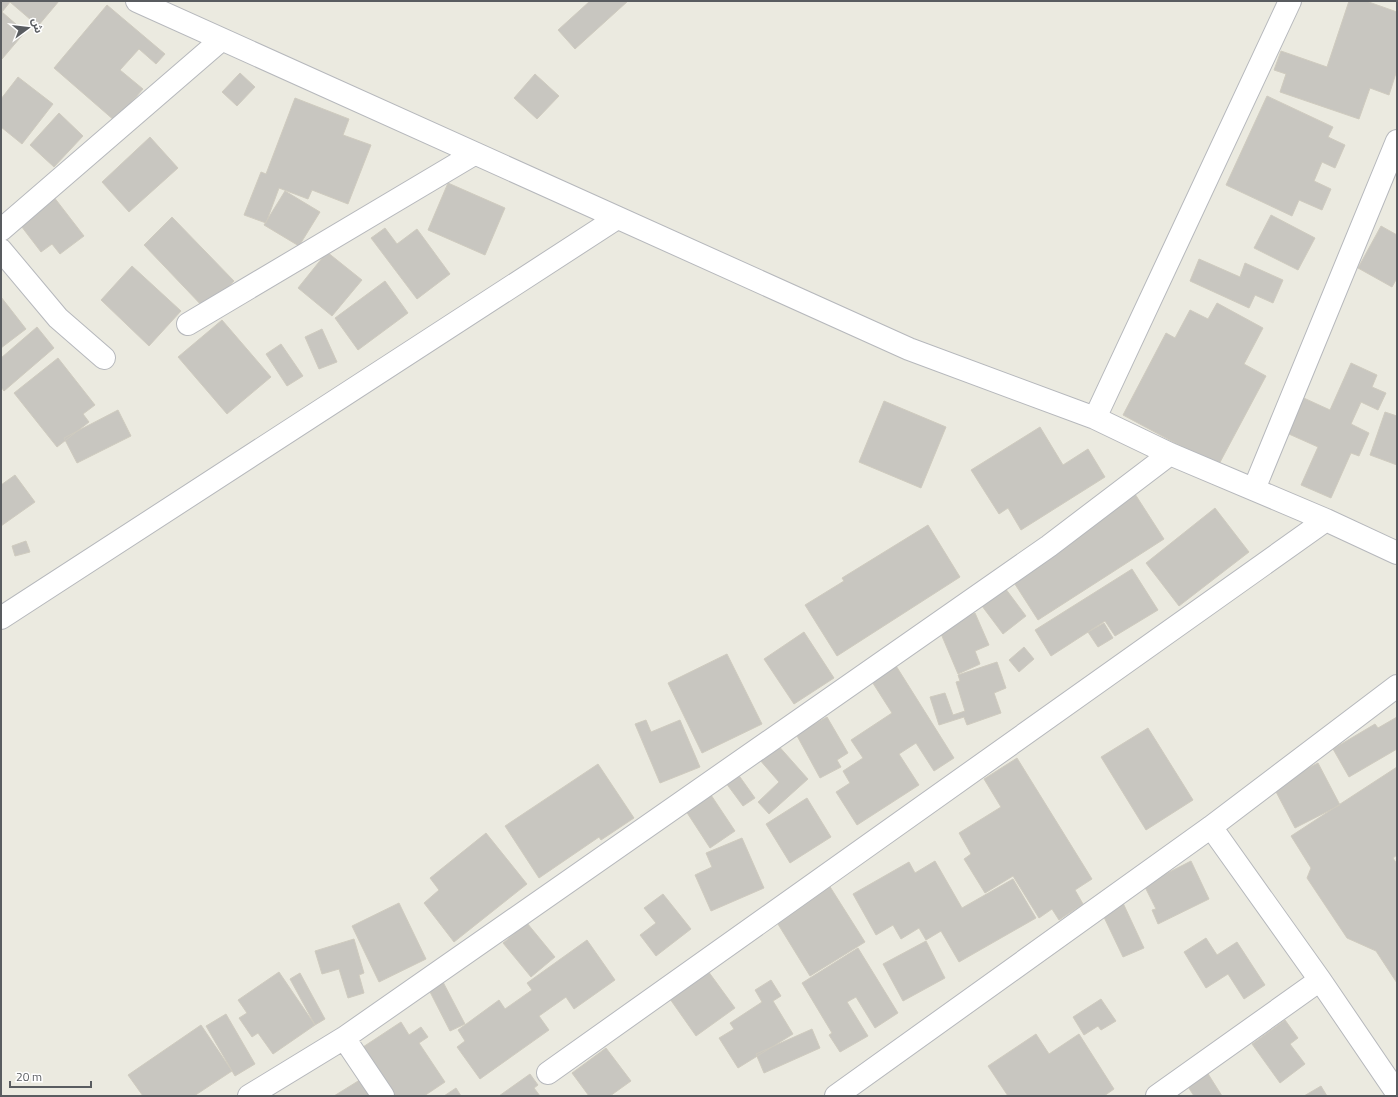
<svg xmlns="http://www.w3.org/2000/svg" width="1398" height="1097" font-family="'Titillium Web','Noto Sans Arabic',sans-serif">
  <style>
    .building { fill: #c8c6c0; stroke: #cfcbbf }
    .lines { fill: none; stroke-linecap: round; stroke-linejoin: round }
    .minor-casing { stroke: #b6b8bc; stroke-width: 24 }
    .minor { stroke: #fff; stroke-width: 22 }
  </style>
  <rect width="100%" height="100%" fill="#ebeae0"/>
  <path class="building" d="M1,1H59L38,26L10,2L2,12L25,32L2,59Z
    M590,1H628L575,49L558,30Z
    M1349,1H1366L1397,12V70L1389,95L1370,88L1359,119L1280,92L1286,74L1274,70L1281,51L1327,67Z
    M107,5L165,54L156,64L139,49L120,70L143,89L115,121L54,68Z
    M240,73L255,87L237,106L222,92Z
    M535,74L559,96L537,119L514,98Z
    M18,77L53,104L22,144L1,127V99Z
    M1267,96L1333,127L1328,137L1345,145L1335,168L1322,162L1314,181L1331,189L1322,210L1299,200L1292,216L1226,185Z
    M295,98L349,119L343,135L371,145L348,204L312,190L308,199L279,188L266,223L244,215L261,172L266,174Z
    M59,113L83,136L54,167L30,145Z
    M150,137L178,168L129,212L102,182Z
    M448,183L505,208L485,255L428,230Z
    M285,191L320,212L299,246L264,225Z
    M50,192L84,236L60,254L52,244L41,252L15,218Z
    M1271,215L1315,238L1298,270L1254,248Z
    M172,217L234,281L205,309L144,245Z
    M1381,226L1397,235V278L1392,287L1358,268Z
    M385,228L397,244L417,229L450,274L417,299L371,238Z
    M327,252L362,280L332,316L298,288Z
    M1199,259L1240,277L1245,263L1283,280L1273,303L1255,295L1249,308L1190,281Z
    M132,266L181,311L149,346L101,300Z
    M385,281L408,313L358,350L335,318Z
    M1,297L26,329L1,348Z
    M1217,303L1263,328L1244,364L1266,376L1218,466L1123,415L1166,333L1175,338L1190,310L1208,319Z
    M222,320L271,377L227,414L178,357Z
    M37,327L54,348L4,391L1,387V358Z
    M322,329L337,362L319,369L305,337Z
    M281,344L303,376L287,386L266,354Z
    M58,358L95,405L83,414L89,422L57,447L14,393Z
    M1351,363L1377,375L1372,387L1386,393L1378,410L1361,402L1351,424L1369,433L1359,456L1351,453L1331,498L1301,485L1318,447L1280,430L1295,394L1330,410Z
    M884,401L946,427L921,488L859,462Z
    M118,410L131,436L77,463L64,438Z
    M1385,412L1397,416V465L1370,455Z
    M1040,427L1063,465L1088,449L1105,477L1021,530L1008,508L999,514L971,470Z
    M15,475L35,502L1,526V485Z
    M1135,494L1164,539L1038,620L1011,578Z
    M1215,508L1249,552L1179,606L1146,563Z
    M928,525L960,577L837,656L805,605L844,581L842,578Z
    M26,541L30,552L15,556L12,546Z
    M1132,569L1158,610L1115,636L1105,621L1051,656L1035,630Z
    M999,580L1026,616L1003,634L976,598Z
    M975,613L989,645L975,651L980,664L958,674L939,629Z
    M1104,623L1113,638L1098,647L1088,632Z
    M804,632L834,678L794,704L764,659Z
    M1024,647L1034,659L1019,672L1009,660Z
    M727,654L762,724L702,753L668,683Z
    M893,661L954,758L934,771L916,743L899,754L919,785L857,825L836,792L850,783L843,771L863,758L851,740L892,713L869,677Z
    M997,662L1006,688L994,693L1001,713L967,725L964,717L939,725L930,697L945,693L953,715L965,711L956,682L960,681L958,675Z
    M827,717L848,753L837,760L841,767L820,778L796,734Z
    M1397,717V749L1349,777L1333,749L1375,724L1378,728Z
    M646,720L651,732L680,720L700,767L660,783L635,724Z
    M1148,728L1193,800L1146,830L1101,757Z
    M776,743L808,779L769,814L758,802L779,782L759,759Z
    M1017,758L1092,879L1075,890L1083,904L1059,920L1052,909L1039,918L1013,876L985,893L964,859L971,854L959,833L1001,807L984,779Z
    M1318,763L1340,805L1295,828L1273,786Z
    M598,764L634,818L601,840L599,837L539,878L505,826Z
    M1397,767V855L1393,858L1397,864V983L1376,951L1347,938L1307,878L1311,868L1291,836Z
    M735,770L755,798L743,806L723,779Z
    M709,792L735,831L710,848L684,808Z
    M807,798L831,837L790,863L766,824Z
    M486,833L527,884L454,942L424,903L439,890L430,878Z
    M742,838L764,888L711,911L695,875L712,867L706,853Z
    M935,861L962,908L1013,879L1036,918L959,962L941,931L926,940L919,928L901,939L893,925L876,935L853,894L909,862L915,873Z
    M1191,861L1209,899L1158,924L1152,910L1156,909L1144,885Z
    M827,882L865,942L810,976L773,916Z
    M663,894L691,929L656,956L640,935L656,923L644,908Z
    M399,903L426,959L379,982L352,926Z
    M1123,903L1144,948L1123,957L1102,913Z
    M527,923L555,957L531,977L503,943Z
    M1206,938L1217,955L1237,942L1265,985L1244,999L1228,974L1206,988L1184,952Z
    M354,939L364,973L359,975L364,993L348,998L339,969L322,974L315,951Z
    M587,940L615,980L574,1009L566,997L539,1016L549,1030L480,1079L457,1047L465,1041L458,1030L499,1000L505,1009L532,990L527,983Z
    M926,941L945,978L903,1001L883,964Z
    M858,948L898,1013L875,1028L856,997L847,1002L868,1036L840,1052L829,1035L832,1033L802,983Z
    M708,971L735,1008L696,1036L670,999Z
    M279,972L315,1025L273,1054L258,1033L252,1037L239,1018L247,1013L238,1000Z
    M300,973L325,1019L315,1025L290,979Z
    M771,980L781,996L773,1001L793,1034L738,1068L719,1038L734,1029L730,1023L762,1002L755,990Z
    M443,982L465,1024L450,1031L429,990Z
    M1101,999L1116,1021L1101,1030L1098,1026L1084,1035L1073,1017Z
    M226,1014L255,1064L235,1076L206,1026Z
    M1285,1020L1298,1038L1290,1044L1305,1064L1280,1083L1252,1044Z
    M401,1022L409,1035L421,1027L428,1037L419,1043L445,1082L424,1096H394L363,1047Z
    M201,1025L232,1071L194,1096H143L128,1075Z
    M812,1029L820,1048L764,1073L756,1054Z
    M1036,1034L1049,1054L1079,1034L1114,1089L1104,1096H1008L988,1066Z
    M606,1048L631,1081L610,1096H589L572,1073Z
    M1205,1069L1222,1096H1194L1185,1082Z
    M530,1074L538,1085L534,1088L540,1096H499Z
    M363,1078L374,1096H334Z
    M1321,1086L1327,1096H1304Z
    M456,1088L461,1096H444Z"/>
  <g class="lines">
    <g class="minor-casing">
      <path id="minor" d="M137,1L909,349L1095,418L1170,454L1326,520L1397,553
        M1,230L221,40
        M1,250L58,318L104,358
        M188,324L474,154
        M1095,418L1290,1
        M1254,489L1397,141
        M1,618L617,218
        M1211,827L1320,980L1397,1093
        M344,1038L383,1096
        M548,1073L1326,520
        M249,1096L344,1038L1049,546L1170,454
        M836,1096L1211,827L1397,686
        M1157,1096L1320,980"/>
    </g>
    <use href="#minor" class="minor"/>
  </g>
  <rect width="1398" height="1097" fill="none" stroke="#595c60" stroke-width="4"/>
  <g transform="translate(28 28) rotate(75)" stroke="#ffffff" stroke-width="3" paint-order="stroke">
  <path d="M0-3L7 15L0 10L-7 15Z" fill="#595c60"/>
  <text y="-6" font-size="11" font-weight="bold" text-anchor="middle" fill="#595c60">ش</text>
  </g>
  <path d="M10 1081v6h81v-6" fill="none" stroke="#595c60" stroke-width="2"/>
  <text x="16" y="1081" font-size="12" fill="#595c60" stroke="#ffffff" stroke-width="3" paint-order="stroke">20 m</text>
</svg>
